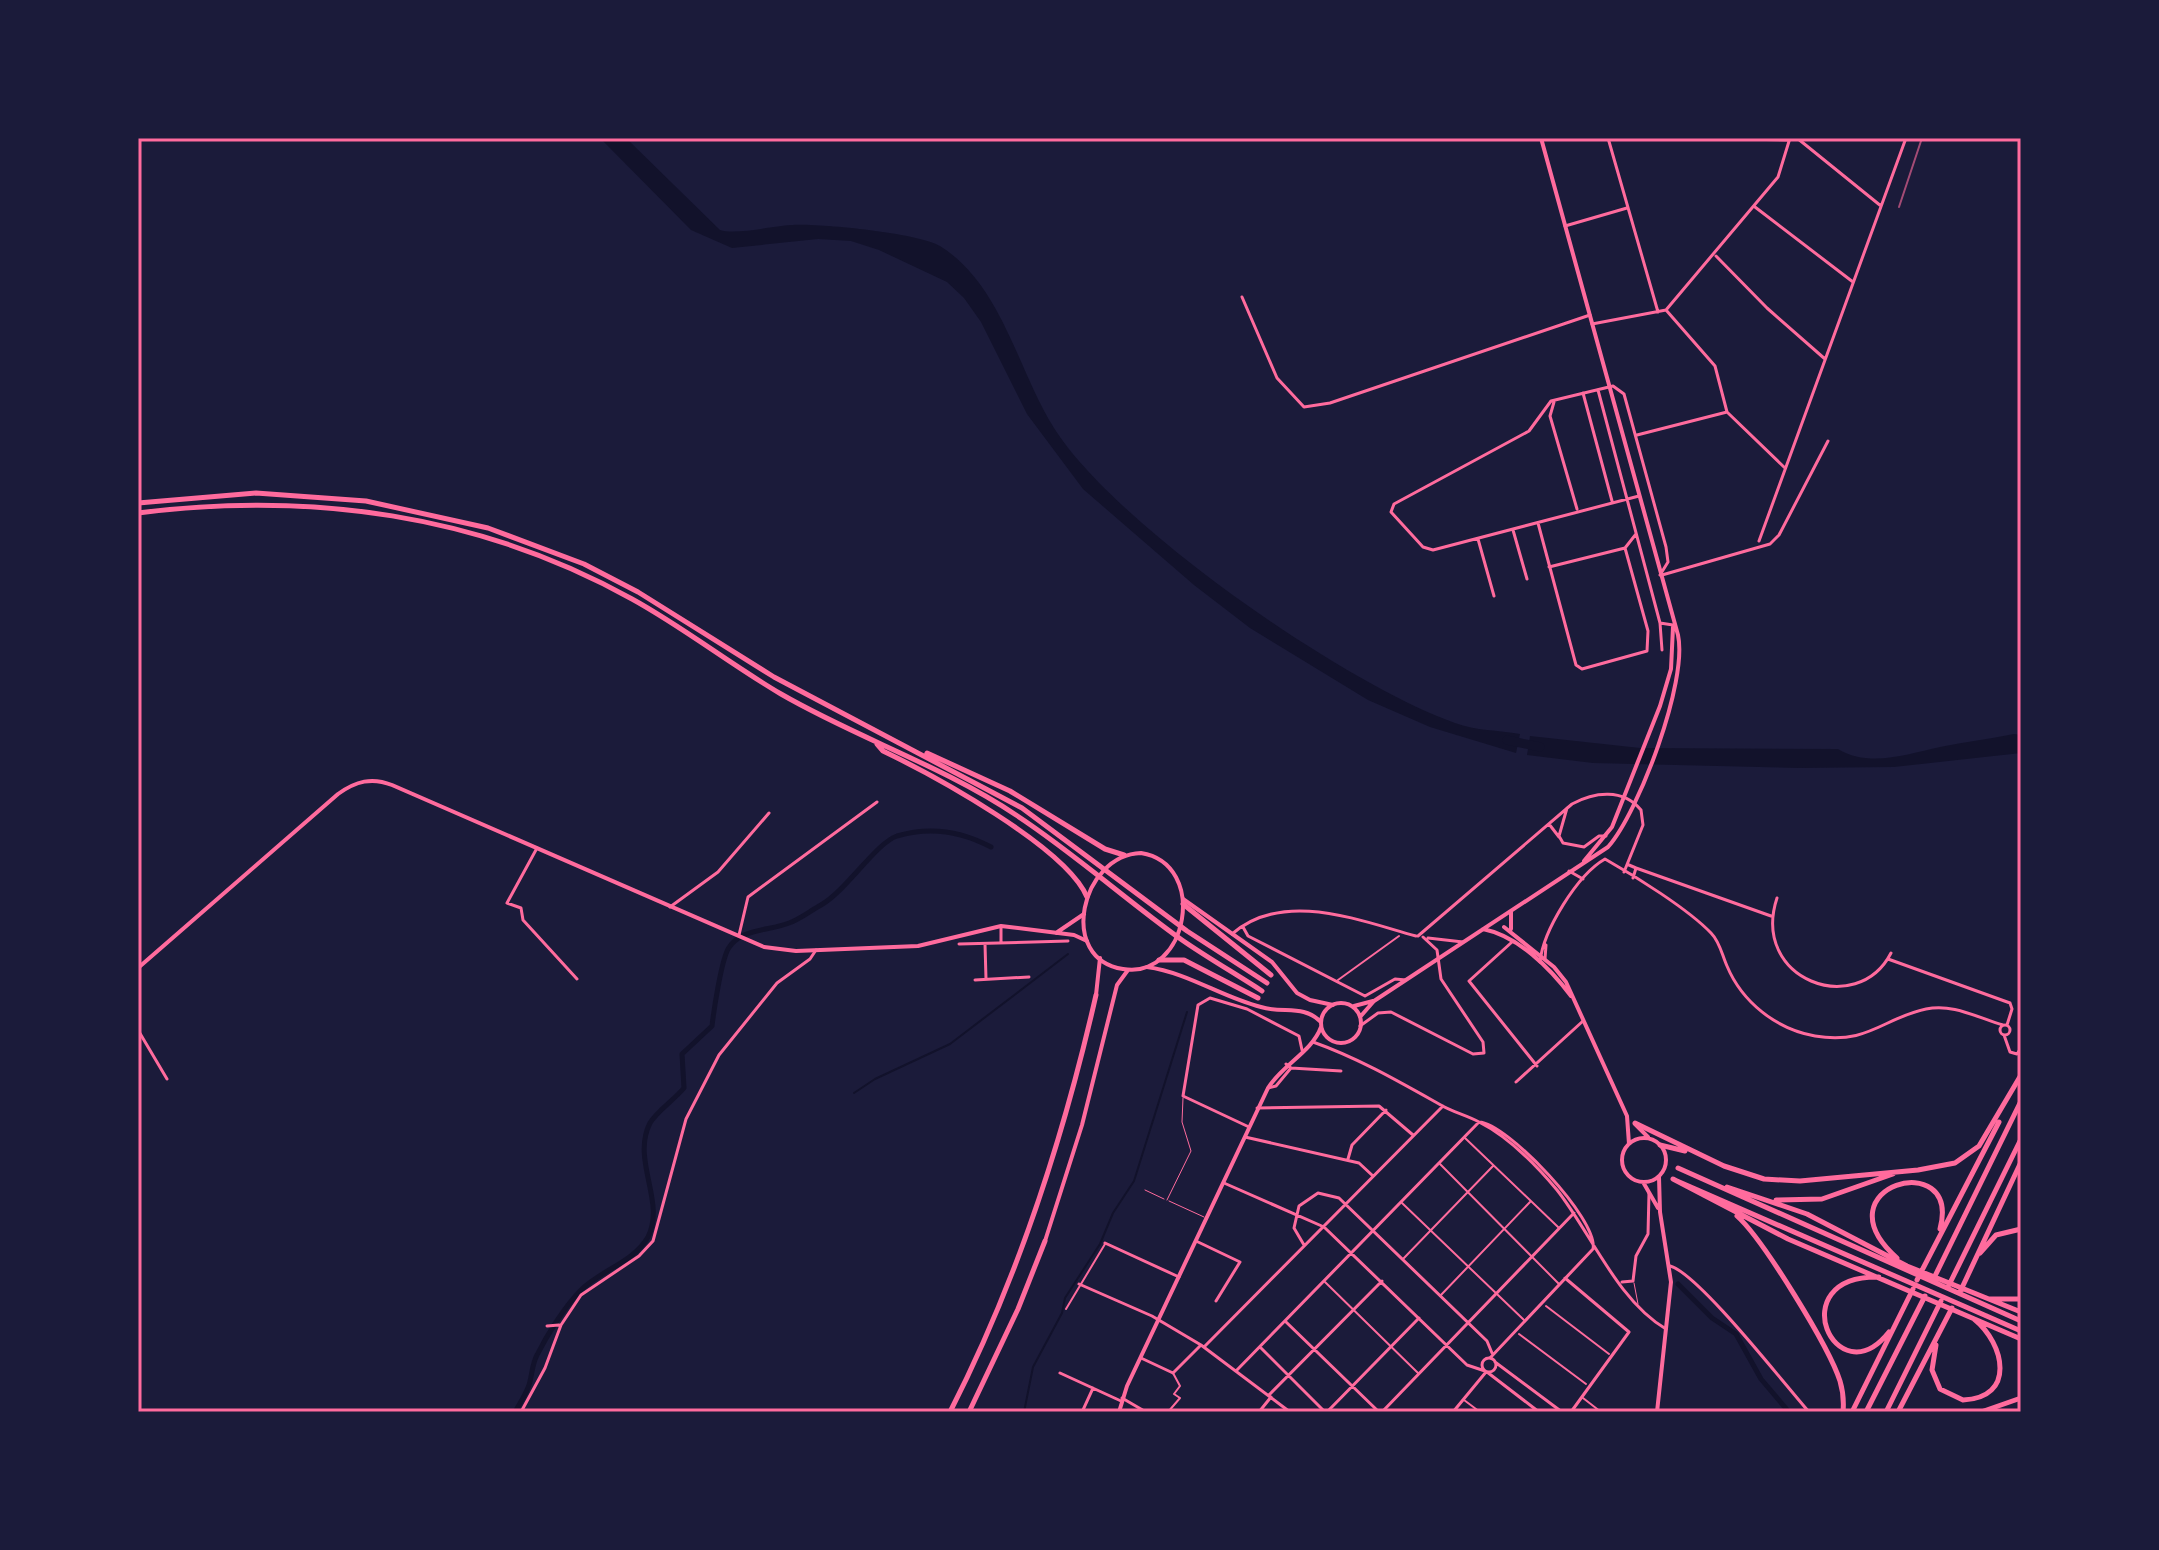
<svg xmlns="http://www.w3.org/2000/svg" width="2159" height="1550" font-family="'Asap Condensed',sans-serif">
  <style>
    .water { fill: #12122b }
    .lines { fill: none; stroke-linecap: round; stroke-linejoin: round }
    .stream { stroke: #12122b; stroke-width: 2 }
    .canal { stroke: #12122b; stroke-width: 5 }
    .river { stroke: #12122b; stroke-width: 9 }
    .service { stroke: #ff6b9d; stroke-width: 1 }
    .pedestrian { stroke: #ff6b9d; stroke-width: 2 }
    .minor { stroke: #ff6b9d; stroke-width: 3 }
    .secondary { stroke: #ff6b9d; stroke-width: 4 }
    .primary { stroke: #ff6b9d; stroke-width: 4 }
    .trunk { stroke: #ff6b9d; stroke-width: 4 }
    .motorway { stroke: #ff6b9d; stroke-width: 5 }
    .rail { stroke: #a44b75; stroke-width: 2 }
    .neatline { fill: none; stroke: #ff6b9d; stroke-width: 3 }
  </style>
  <rect width="100%" height="100%" fill="#1b1b3a"/>
  <path class="water" d="M600,138H626L720,230C736,235 772,226 791,225C818,223 919,233 940,246C1002,285 1017,369 1054,428C1115,525 1346,685 1455,723C1476,731 1498,730 1520,734L1516,753L1430,727L1368,700L1250,628L1194,585L1083,489L1027,414L981,322L964,298L947,282L879,250L851,241L818,239L732,248L691,230Z
    M2014,734L2021,735V753L1894,767L1799,768L1593,763L1527,755L1530,736L1640,748L1838,749C1870,768 1907,754 1940,747C1965,742 1989,739 2014,734Z"/>
  <g class="lines">
    <path class="stream" d="M854,1093L875,1079L950,1044L1068,954
      M1024,1412L1033,1367L1062,1313L1065,1298L1100,1244L1113,1213L1134,1181L1187,1012"/>
    <path class="canal" d="M1678,1284L1712,1318L1736,1334L1761,1379L1789,1412
      M515,1412C520,1403 526,1394 529,1385C532,1376 532,1364 537,1355C547,1335 565,1306 581,1290C601,1270 634,1262 648,1237C666,1202 631,1160 650,1123C657,1111 674,1100 684,1088L682,1054L712,1026C714,1009 721,963 728,949C740,928 770,931 789,923C800,919 810,911 821,905C846,891 876,843 897,836C930,826 961,831 991,847"/>
    <path class="river" d="M1507,740L1540,747"/>
    <path class="service" d="M1145,1190L1164,1199
      M1167,1200L1191,1151L1182,1122L1183,1098
      M1169,1201L1204,1217
      M1634,1283L1638,1304"/>
    <path class="pedestrian" d="M1338,980L1399,936
      M1465,1138L1558,1227
      M1440,1164L1559,1284
      M1402,1203L1524,1320
      M1403,1259L1493,1166
      M1325,1282L1418,1373
      M1440,1296L1530,1202
      M1546,1306L1609,1354
      M1066,1309L1105,1244
      M1519,1334L1586,1384
      M1583,1398L1601,1412
      M1464,1400L1480,1412
      M1168,1412L1180,1398L1174,1394L1180,1386L1173,1373"/>
    <path class="minor" d="M1608,138L1658,312
      M1678,138L1789,140
      M1797,138L1881,206
      M1755,207L1853,282
      M1565,226L1627,208
      M1716,256L1767,308L1825,359
      M1242,297L1277,378L1304,407L1330,403L1590,315
      M1666,310L1778,177L1790,138
      M1666,310L1715,366L1727,412L1785,468
      M1592,324L1666,310
      M1598,390L1660,623L1662,650
      M1583,393L1612,501
      M1554,402L1550,416L1577,509
      M1637,435L1727,412
      M1639,496L1433,550L1423,547L1391,512L1394,504L1529,431L1551,401L1613,386L1624,394L1666,547L1668,562L1660,575
      M1538,523L1576,665L1582,669L1647,651L1648,631L1625,548
      M1513,530L1527,579
      M1478,539L1494,596
      M1759,541L1906,138
      M1549,567L1625,548L1636,534
      M1662,575L1770,544L1779,535L1828,441
      M1660,623L1673,625
      M1567,808L1559,836L1563,843L1584,847L1599,836H1606
      M1549,824L1559,837
      M537,848L507,903L521,908L523,920L577,979
      M1629,865L1636,868L1633,878
      M1636,868L1771,916
      M1569,871L1583,879
      M1777,898C1750,980 1857,1019 1891,953
      M670,907L718,872L769,813
      M1243,927L1248,936L1365,996L1395,979L1406,980
      M1232,934C1284,889 1360,921 1416,936
      M739,935L748,897L877,802
      M1418,936L1572,804C1594,792 1623,788 1641,810L1643,825L1624,872
      M1428,938L1463,942
      M1001,942V926
      M1512,942L1469,981L1537,1066
      M959,944L1068,941
      M985,944L986,979
      M1545,959L1546,945
      M1888,959L2010,1003L2012,1009L2007,1025
      M1540,962C1543,931 1577,875 1605,859C1635,876 1688,909 1711,933C1720,942 1722,955 1727,966C1742,1002 1776,1029 1815,1036C1868,1045 1883,1018 1926,1009C1953,1003 1978,1018 2003,1025
      M975,980L1029,977
      M2000 1030a5 5 0 1 1 10 0a5 5 0 1 1-10 0Z
      M1360,1026L1378,1013L1391,1012L1473,1054L1484,1053L1483,1042L1441,979L1437,950L1423,937
      M138,1030L167,1079
      M2004,1035L2010,1052L2017,1054L2021,1048
      M1313,1042C1358,1058 1398,1081 1439,1104C1452,1112 1466,1115 1479,1122C1509,1137 1536,1165 1557,1190C1591,1233 1617,1300 1666,1329
      M1286,1064L1291,1068L1341,1071
      M1516,1082L1583,1021
      M1268,1088L1276,1086L1291,1068
      M1257,1108L1379,1106L1413,1135
      M1249,1127L1183,1096L1198,1005L1210,998L1247,1009L1299,1036L1302,1050
      M1245,1137L1359,1163L1373,1176
      M1348,1159L1352,1145L1386,1110
      M1224,1183L1324,1227L1467,1365L1485,1371
      M1196,1241L1240,1262L1216,1301
      M1105,1243L1179,1277
      M1304,1245L1294,1228L1299,1206L1318,1193L1339,1198L1487,1341L1492,1353
      M1670,1266C1698,1273 1785,1385 1809,1412
      M1565,1278L1629,1332L1571,1412
      M1622,1282L1633,1281L1636,1256L1648,1234L1649,1193
      M1079,1284L1152,1316L1201,1345L1290,1412
      M1285,1321L1379,1412
      M547,1326L559,1325
      M1204,1347L1443,1106
      M1260,1347L1325,1412
      M1482 1365a7 7 0 1 1 14 0a7 7 0 1 1-14 0Z
      M1141,1358L1173,1373L1201,1345
      M1490,1358L1593,1249
      M1495,1362L1562,1412
      M1236,1371L1479,1122C1507,1123 1599,1220 1593,1249
      M1487,1372L1539,1412
      M1060,1373L1121,1401
      M1269,1395L1382,1281
      M1122,1398L1146,1412
      M521,1412L545,1368L561,1325L581,1295L639,1256L653,1241L686,1119L719,1055L777,983L810,959L816,950
      M1082,1412L1093,1388
      M1259,1412L1271,1397
      M1327,1412L1419,1318
      M1382,1412L1574,1213
      M1453,1412L1486,1372"/>
    <path class="secondary" d="M1056,933L1084,914
      M138,968L338,794C356,781 372,777 392,785L764,947L796,951L918,946L1001,926L1074,935L1087,941"/>
    <path class="primary" d="M1584,861L1612,827L1660,706L1671,669L1673,627
      M1183,899L1272,962L1297,993L1310,1000L1333,1005
      M1511,911V929
      M1504,927L1554,967L1566,982L1627,1116L1629,1144
      M1483,929C1518,936 1550,968 1571,996
      M1147,967C1189,973 1221,997 1261,1007C1284,1014 1303,1004 1321,1022
      M1321 1023a20 20 0 1 1 40 0a20 20 0 1 1-40 0Z
      M1354,1006L1373,1001
      M1360,1017L1374,1001L1608,847C1639,812 1688,681 1678,635L1541,138
      M1635,1124L1648,1137
      M1622 1160a22 22 0 1 1 44 0a22 22 0 1 1-44 0Z
      M1643,1182L1658,1208
      M1119,1412L1127,1386L1268,1088C1282,1065 1312,1052 1321,1027
      M1657,1412L1671,1282L1660,1212L1659,1177"/>
    <path class="trunk" d="M1141,853C1209,864 1188,980 1123,969C1057,959 1081,855 1141,853Z
      M1096,995L1100,958
      M1045,1241L1082,1125L1117,985L1128,970"/>
    <path class="motorway" d="M138,503L256,493L366,501L488,528L584,564L638,592L774,677L1022,808L1187,931L1267,983
      M138,513C309,491 480,514 632,599C683,627 730,664 781,694C857,738 943,766 1016,815C1074,853 1126,900 1182,940C1208,958 1236,974 1262,991
      M877,744L883,751C933,775 1066,847 1087,897
      M927,753L1010,791L1105,849L1124,855
      M1183,904L1271,975
      M1159,960H1184L1258,998
      M1635,1123L1724,1166L1764,1179L1800,1181L1918,1170L1955,1163L1979,1146L2021,1075
      M1660,1145L1685,1151
      M1678,1168L2021,1321
      M1673,1179L1788,1239L2021,1339
      M1677,1181L2021,1331
      M1727,1187L1807,1214L1907,1266L2021,1312
      M1776,1200L1822,1199L1893,1174
      M1737,1216C1763,1239 1829,1347 1840,1381C1843,1391 1844,1401 1843,1412
      M1980,1253L1996,1235L2021,1229
      M1897,1258C1816,1186 1962,1146 1940,1229
      M1879,1277C1780,1275 1836,1399 1889,1332
      M1917,1280L1999,1122
      M1933,1280L2021,1101
      M1949,1285L2021,1139
      M1960,1292L2021,1162
      M1990,1299H2021
      M1936,1345L1932,1370L1940,1389L1963,1400C2016,1398 2005,1344 1974,1319
      M950,1412C1018,1279 1063,1140 1096,995
      M969,1412L1018,1309L1045,1241
      M1852,1412L1913,1289
      M1866,1412L1925,1296
      M1886,1412L1941,1301
      M1898,1412L1952,1308
      M1981,1412L2021,1398"/>
    <path class="rail" d="M1899,207L1922,138"/>
  </g>
  <rect width="2159" height="1550" fill="none" stroke="#1b1b3a" stroke-width="280"/>
  <rect x="140" y="140" width="1879" height="1270" class="neatline"/>
</svg>
